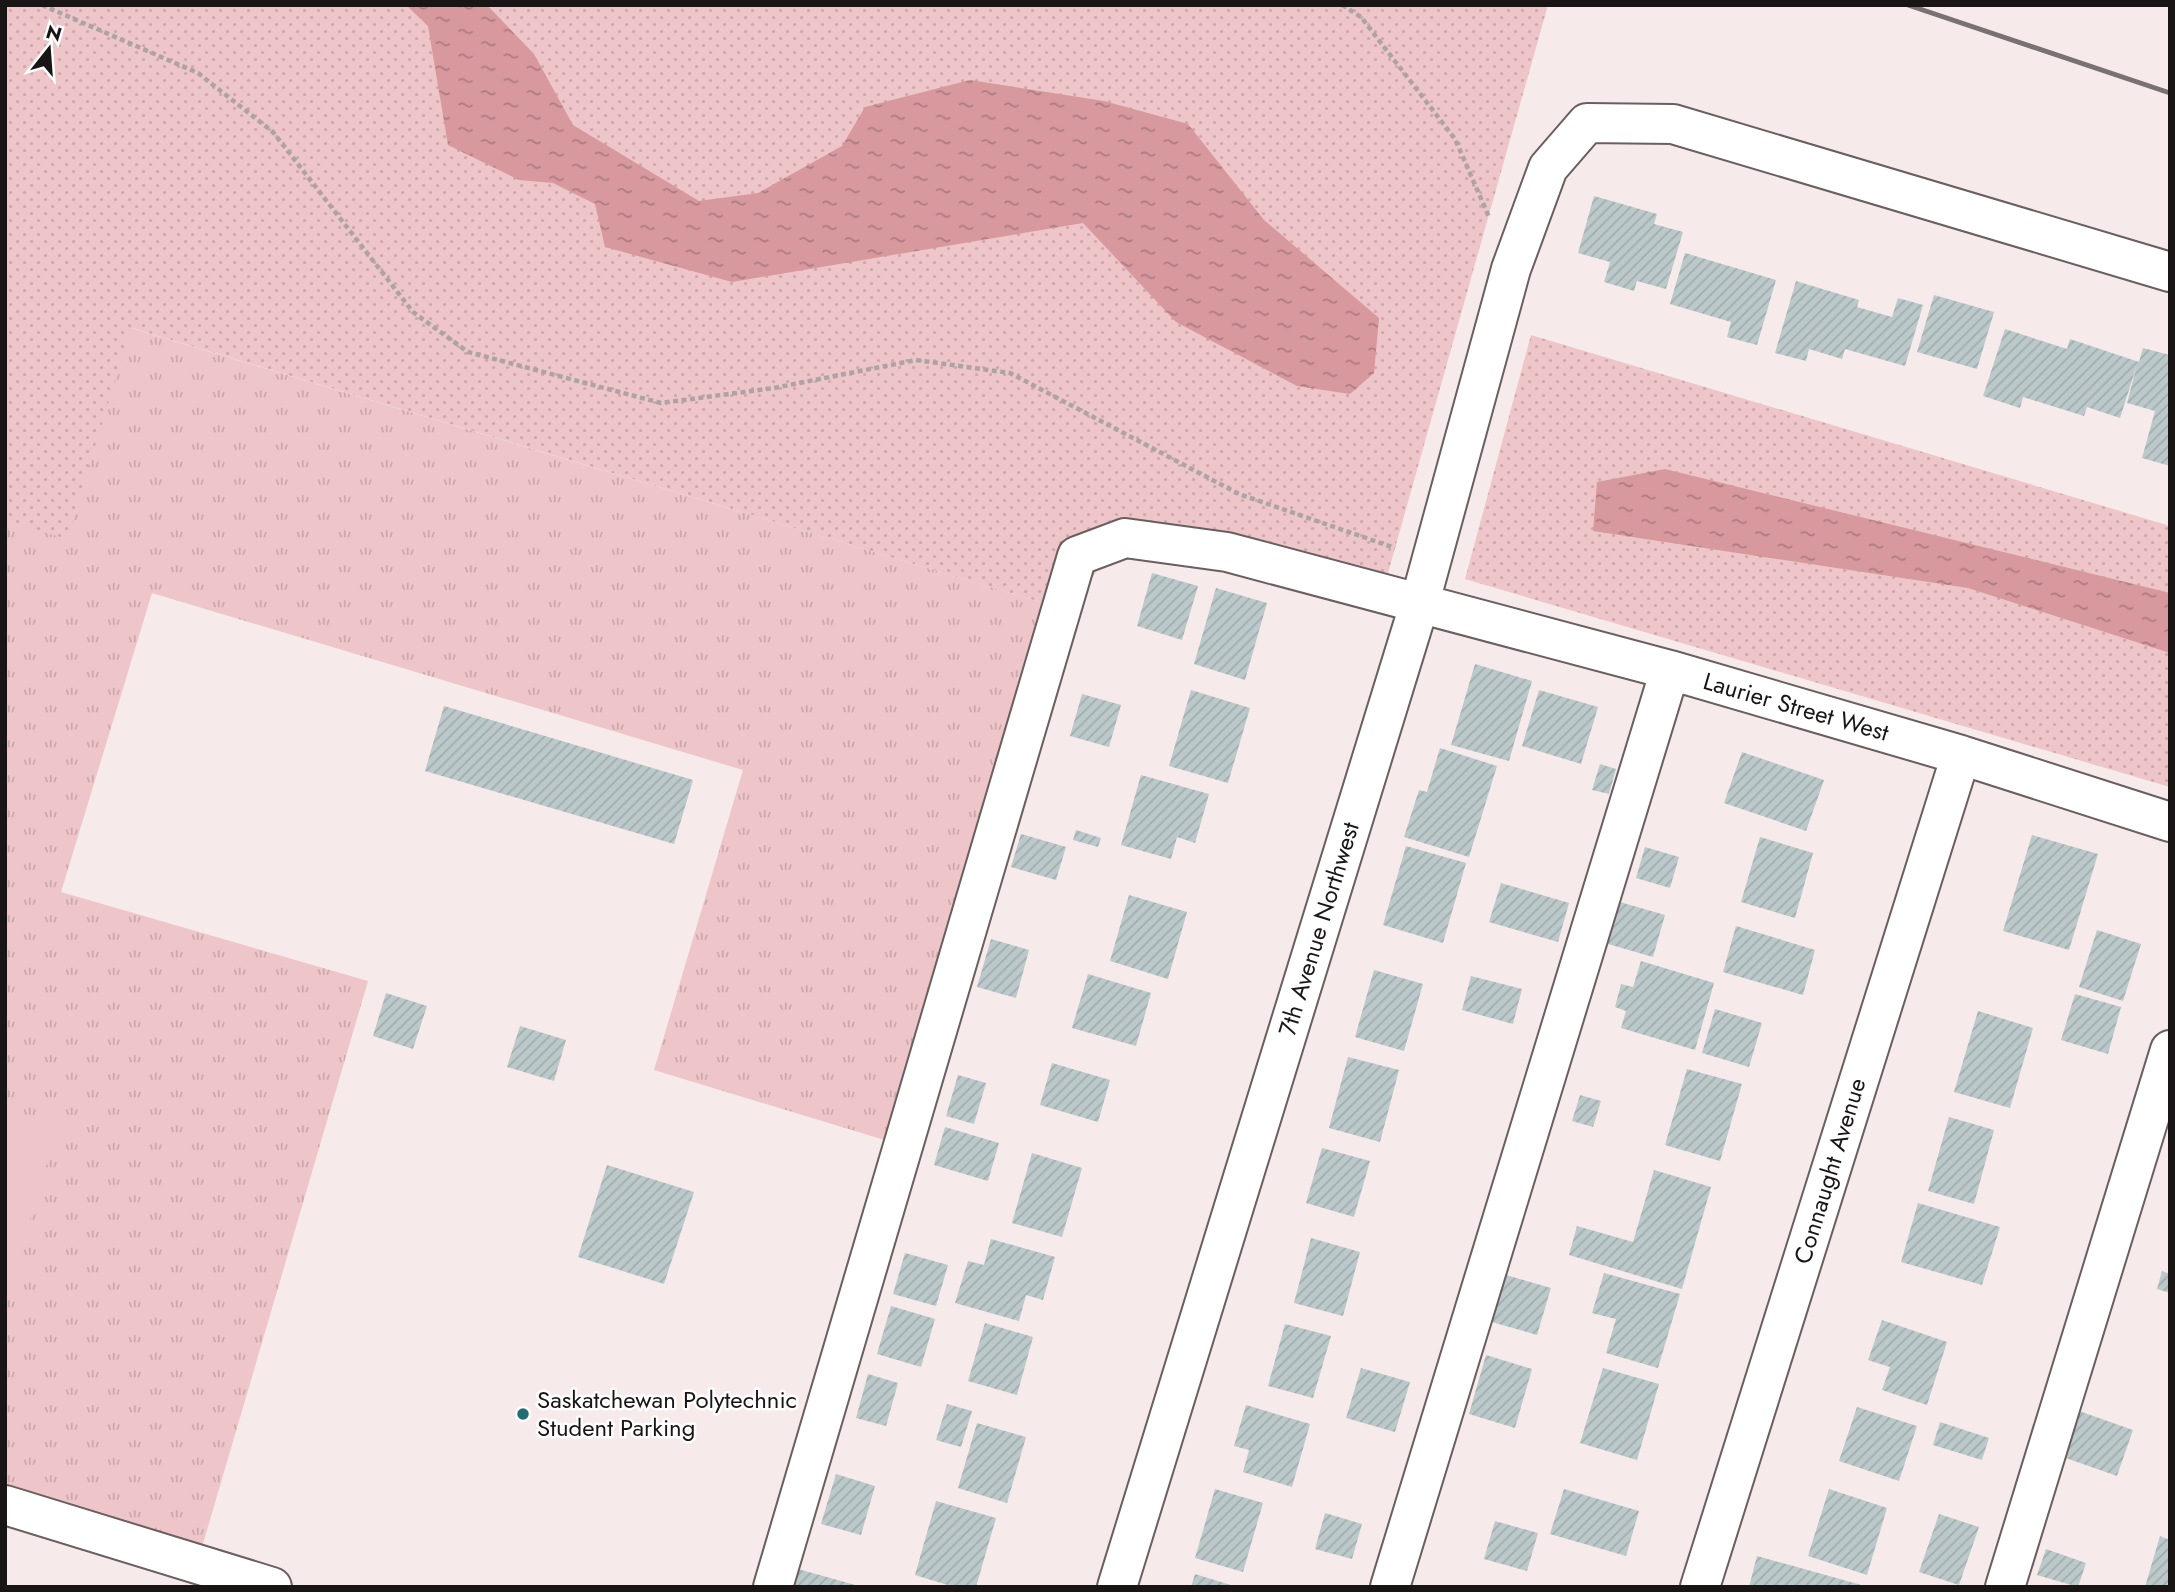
<svg xmlns="http://www.w3.org/2000/svg" width="2175" height="1592" font-family="Jost,sans-serif">
  <style>
    .grass { fill: url(#grass-dots) }
    .park { fill: url(#park-tufts) }
    .pitch { fill: #eec5c8 }
    .water { fill: url(#water-ripples) }
    .building { fill: url(#building-hatch) }
    .lines { fill: none; stroke-linecap: round; stroke-linejoin: round }
    .minor-casing { stroke: #6a5f60; stroke-width: 42 }
    .path { stroke: #ada3a3; stroke-width: 4.5; stroke-dasharray: 5 3.5; stroke-linecap: butt }
    .minor { stroke: #fff; stroke-width: 38 }
    .rail { stroke: #7a7272; stroke-width: 5 }
    .poi-dot { fill: #226c76; stroke: #fff; stroke-width: 2.5 }
    .labels { text-anchor: middle; stroke-width: 5; stroke-linejoin: round; paint-order: stroke }
    .street-label { font-size: 24px; fill: #191515; stroke: #fff }
    .poi-label { font-size: 24px; fill: #191515; stroke: #fff; text-anchor: start }
  </style>
  <defs>
    <pattern id="grass-dots" width="8" height="8" patternUnits="userSpaceOnUse" patternTransform="scale(1.75)"><rect width="8" height="8" fill="#eec5c8"/><path d="M2 2h.1M6 6h.1" fill="none" stroke="#cca8ab" stroke-width="1.8" stroke-linecap="round"/></pattern>
    <pattern id="park-tufts" width="24" height="20" patternUnits="userSpaceOnUse" patternTransform="scale(1.75)"><rect width="24" height="20" fill="#eec5c8"/><path d="M3 7l-1-3M5 7V3M7 7l1-3M15 17l-1-3M17 17v-4M19 17l1-3" fill="none" stroke="#cca8ab"/></pattern>
    <pattern id="water-ripples" width="26" height="14" patternUnits="userSpaceOnUse" patternTransform="scale(1.75)"><rect width="26" height="14" fill="#d7989e"/><path d="M2 4q2-2 4 0t4 0M15 11q2-2 4 0t4 0" fill="none" stroke="#ae7b80"/></pattern>
    <pattern id="building-hatch" width="6" height="6" patternUnits="userSpaceOnUse" patternTransform="scale(1.75)"><rect width="6" height="6" fill="#bcc9cb"/><path d="M-1 1l2-2M0 6l6-6M5 7l2-2" fill="none" stroke="#a1acad"/></pattern>
  </defs>
  <rect width="100%" height="100%" fill="#f7eaea"/>
  <path class="grass" d="M5,5H1548L1386,580L1181,526L1107,552L1073,612L132,328L67,540L5,521Z
    M1531,335L2170,526V787L1465,579Z"/>
  <path class="park" d="M131,328L1073,612L911,1148L654,1070L743,770L152,593L61,892L368,981L202,1547L5,1487V521L67,539Z"/>
  <path class="pitch" d="M5,1110L58,1126L5,1303Z"/>
  <path class="water" d="M406,5H487L534,54L573,125L699,201L758,193L842,146L865,107L970,80L1104,101L1188,124L1264,220L1379,318L1374,373L1350,394L1297,386L1176,322L1083,223L732,282L605,247L595,204L553,183L519,180L448,145L428,26Z
    M1665,469L2170,593V653L1968,588L1593,531L1597,482Z"/>
  <path class="building" d="M1594,196L1657,214L1654,224L1683,232L1666,289L1637,281L1634,291L1604,282L1610,262L1578,253Z
    M1685,253L1776,280L1757,345L1727,337L1731,322L1670,304Z
    M1796,281L1859,300L1857,307L1892,317L1898,298L1923,305L1905,366L1845,349L1842,359L1809,349L1806,361L1775,353Z
    M1934,295L1994,312L1977,369L1917,352Z
    M2005,329L2067,349L2070,339L2139,362L2143,348L2170,355V466L2142,458L2155,411L2127,403L2137,365L2120,418L2087,407L2084,416L2023,397L2020,408L1983,396Z
    M1152,573L1198,586L1182,640L1137,626Z
    M1216,588L1267,603L1245,680L1194,664Z
    M1475,664L1532,681L1509,761L1451,745Z
    M1191,690L1250,708L1228,783L1169,766Z
    M1539,690L1598,707L1581,764L1522,746Z
    M1082,694L1121,705L1109,747L1070,736Z
    M444,706L693,780L674,844L425,771Z
    M1440,748L1497,766L1469,857L1404,837L1419,790L1427,792Z
    M1742,752L1824,780L1806,831L1724,803Z
    M1600,764L1616,769L1609,794L1592,790Z
    M1141,775L1209,794L1195,843L1177,837L1171,859L1121,845Z
    M1076,830L1101,838L1098,847L1073,840Z
    M1021,834L1066,847L1056,880L1011,867Z
    M2032,835L2098,854L2069,950L2003,931Z
    M1760,837L1813,853L1795,918L1741,902Z
    M1406,846L1466,863L1443,943L1383,925Z
    M1645,847L1679,857L1670,888L1636,878Z
    M1501,883L1569,903L1558,942L1489,922Z
    M1129,895L1187,912L1168,979L1110,961Z
    M1620,902L1665,915L1653,957L1608,944Z
    M1736,926L1815,950L1803,995L1723,972Z
    M2097,930L2141,944L2123,1001L2079,987Z
    M991,939L1029,950L1016,998L977,987Z
    M1641,961L1714,983L1695,1050L1621,1028L1626,1011L1615,1007L1621,984L1633,987Z
    M1374,970L1423,984L1404,1051L1355,1037Z
    M1088,974L1151,993L1136,1046L1072,1028Z
    M1471,976L1522,989L1513,1024L1462,1010Z
    M386,993L427,1006L413,1049L373,1036Z
    M2075,994L2121,1007L2108,1054L2061,1040Z
    M1715,1009L1762,1023L1749,1067L1702,1053Z
    M1978,1011L2033,1028L2010,1108L1954,1092Z
    M520,1026L566,1040L554,1081L507,1067Z
    M1348,1057L1399,1070L1380,1142L1329,1128Z
    M1052,1063L1110,1080L1098,1122L1040,1105Z
    M1687,1069L1742,1084L1720,1161L1665,1145Z
    M958,1075L986,1083L974,1124L946,1116Z
    M1580,1095L1601,1101L1593,1127L1572,1121Z
    M1949,1117L1994,1130L1974,1204L1928,1191Z
    M945,1127L999,1143L988,1181L934,1165Z
    M1322,1148L1370,1161L1354,1217L1306,1203Z
    M1032,1153L1082,1168L1062,1237L1012,1223Z
    M607,1165L694,1192L664,1284L578,1257Z
    M1654,1170L1711,1187L1682,1289L1569,1255L1577,1226L1633,1242Z
    M1918,1203L2000,1227L1982,1285L1901,1262Z
    M1311,1238L1360,1252L1343,1316L1294,1303Z
    M991,1239L1055,1257L1043,1300L1026,1295L1019,1321L955,1303L968,1261L984,1265Z
    M905,1253L948,1265L936,1306L893,1294Z
    M2162,1271L2170,1274V1293L2157,1289Z
    M1604,1273L1680,1294L1658,1368L1606,1353L1616,1319L1592,1313Z
    M1506,1275L1551,1288L1537,1335L1492,1322Z
    M891,1306L935,1319L921,1367L877,1354Z
    M1882,1320L1947,1342L1927,1405L1882,1390L1890,1367L1868,1360Z
    M985,1323L1033,1337L1017,1395L968,1381Z
    M1285,1324L1331,1336L1313,1398L1268,1386Z
    M1486,1355L1532,1369L1515,1428L1469,1414Z
    M1361,1368L1410,1382L1395,1432L1346,1418Z
    M1603,1368L1659,1384L1637,1460L1580,1443Z
    M868,1374L898,1383L886,1426L856,1418Z
    M947,1404L972,1411L961,1447L936,1440Z
    M1246,1405L1310,1424L1292,1487L1243,1472L1249,1450L1234,1446Z
    M1857,1407L1917,1426L1899,1481L1839,1461Z
    M2079,1411L2133,1430L2117,1476L2063,1457Z
    M1940,1422L1989,1438L1982,1460L1933,1445Z
    M977,1423L1026,1437L1007,1503L958,1488Z
    M836,1474L875,1486L861,1535L821,1524Z
    M1215,1489L1263,1503L1243,1572L1195,1558Z
    M1564,1489L1639,1511L1626,1556L1550,1534Z
    M1829,1489L1887,1508L1867,1575L1808,1556Z
    M936,1501L996,1518L976,1587H954L915,1575Z
    M1325,1513L1362,1524L1352,1559L1315,1549Z
    M1939,1514L1979,1527L1959,1585L1919,1572Z
    M1495,1521L1538,1533L1527,1571L1484,1559Z
    M2160,1536L2170,1540V1587H2145Z
    M2046,1549L2086,1563L2078,1587L2037,1575Z
    M1757,1556L1865,1586V1587H1749Z
    M798,1569L859,1586V1587H793Z
    M1195,1574L1234,1586V1587H1191Z"/>
  <g class="lines">
    <g class="minor-casing">
      <path id="minor" d="M5,1505L272,1587
        M773,1587L1077,556L1125,538L1227,552L1670,670L1961,755L2170,822
        M1117,1587L1420,602L1511,269L1548,168L1587,123L1673,124L2170,272
        M1390,1587L1670,670
        M1700,1587L1961,755
        M2005,1587L2170,1050"/>
    </g>
    <path class="path" d="M42,5L198,73L273,132L413,312L468,352L661,403L774,388L916,360L1010,373L1239,494L1395,548
      M1342,5L1361,17L1455,139L1489,217"/>
    <use href="#minor" class="minor"/>
    <path class="rail" d="M1908,5L2170,93"/>
  </g>
  <circle class="poi-dot" cx="523" cy="1414" r="7"/>
  <g class="labels">
    <g class="street-label">
      <text transform="translate(1796 707) rotate(16)" y="8">Laurier Street West</text>
      <text transform="translate(1319 929) rotate(-73)" y="8">7th Avenue Northwest</text>
      <text transform="translate(1830 1171) rotate(-73)" y="8">Connaught Avenue</text>
    </g>
    <g class="poi-label">
      <text x="537" y="1408">Saskatchewan Polytechnic<tspan x="537" dy="28">Student Parking</tspan></text>
    </g>
  </g>
  <rect width="2175" height="1592" fill="none" stroke="#191515" stroke-width="14"/>
  <g transform="translate(49 49) rotate(17)" stroke="#ffffff" stroke-width="5" paint-order="stroke">
  <path d="M0-5L12 26L0 18L-12 26Z" fill="#191515"/>
  <text y="-10" font-size="19" font-weight="bold" text-anchor="middle" fill="#191515">N</text>
  </g>
</svg>
